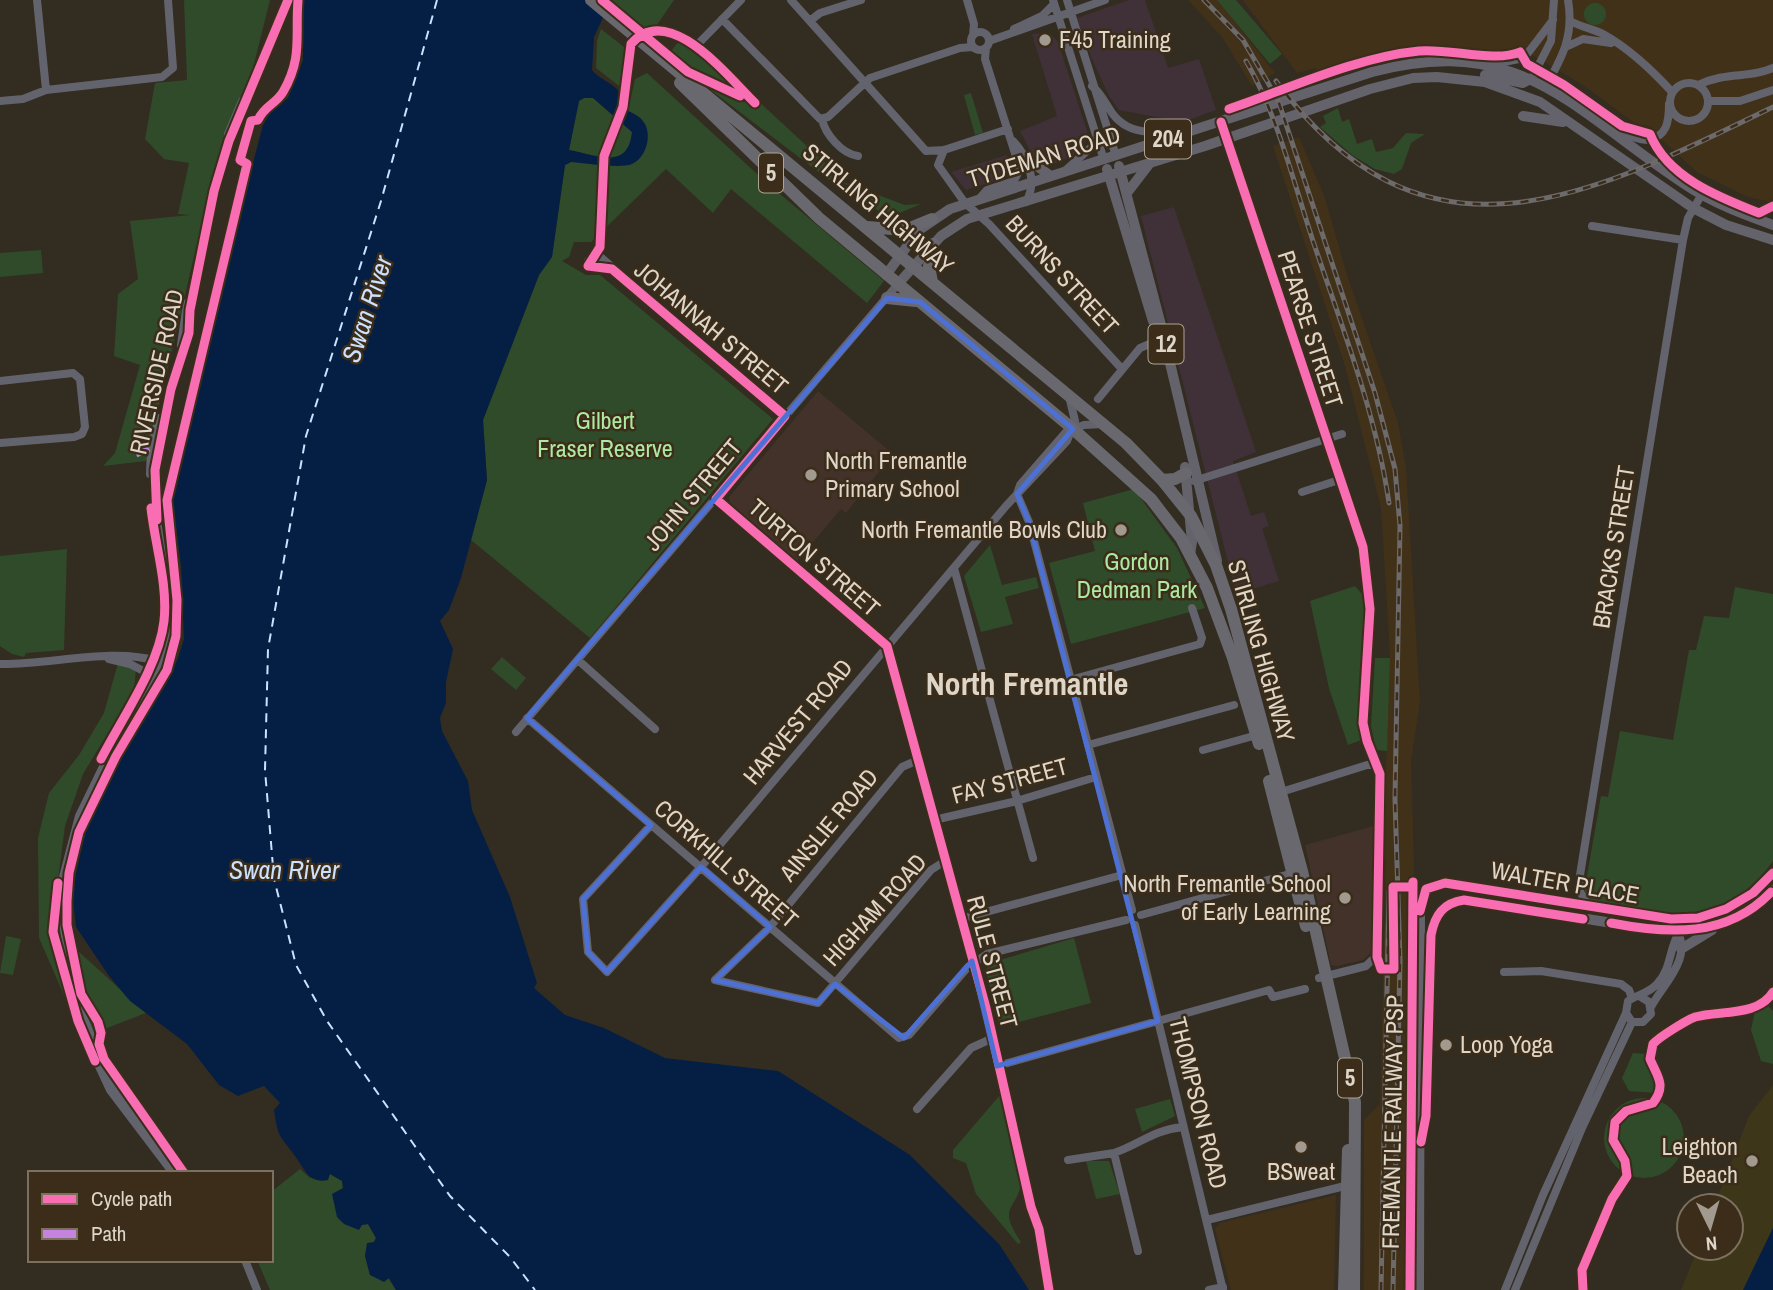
<svg xmlns="http://www.w3.org/2000/svg" width="1773" height="1290" font-family="'Archivo Narrow',sans-serif">
  <style>
    .commercial { fill: #403139 }
    .built { fill: #423119 }
    .education { fill: #433229 }
    .green { fill: #304b2a }
    .sand { fill: #3e3618 }
    .water { fill: #051f44; fill-rule: evenodd }
    .lines { fill: none; stroke-linecap: round; stroke-linejoin: round }
    .stream { stroke: #051f44; stroke-width: 2.5 }
    .ferry { stroke: #cbe1fe; stroke-width: 2; stroke-dasharray: 9 7; stroke-linecap: butt }
    .minor { stroke: #63636e; stroke-width: 8 }
    .major { stroke: #64626b; stroke-width: 10 }
    .highway { stroke: #69686f; stroke-width: 12 }
    .rail-casing { stroke: #6d6a6c; stroke-width: 5 }
    .rail { stroke: #3b2d19; stroke-width: 2.5; stroke-dasharray: 8; stroke-linecap: butt }
    .quiet { stroke: #c483df; stroke-width: 7; stroke-dasharray: 14 7; stroke-linecap: butt }
    .cycleway-casing { stroke: #3b2d19; stroke-width: 13 }
    .cycleway { stroke: #f96db3; stroke-width: 9 }
    .marked { fill: none; stroke: #4d70d4; stroke-width: 5; stroke-linejoin: round }
    .poi-dot { fill: #a29a8e; stroke: #3b2d19; stroke-width: 2.5 }
    .labels { text-anchor: middle; stroke-width: 5; stroke-linejoin: round; paint-order: stroke }
    .shield { fill: #3b2d19; stroke: #ada394; stroke-width: 2 }
    .shield-label { font-size: 23px; font-weight: bold; fill: #ded6c9 }
    .poi-label { font-size: 24px; fill: #ded6c9; stroke: #3b2d19; text-anchor: start }
    .street-label { font-size: 24px; fill: #ded6c9; stroke: #3b2d19 }
    .park-label { font-size: 24px; fill: #aceaa1; stroke: #3b2d19 }
    .water-label { font-size: 26px; font-style: italic; fill: #cbe1fe; stroke: #3b2d19 }
    .district-label { font-size: 32px; font-weight: bold; fill: #ded6c9; stroke: #3b2d19 }
  </style>
  <rect width="100%" height="100%" fill="#332c21"/>
  <path class="commercial" d="M1129,0H1145L1168,68L1199,59L1216,110L1183,122L1119,110L1109,96L1091,57L1077,18Z
    M1050,33L1058,42L1089,137L1073,156L1049,166L1041,164L1033,156L1020,131L1057,116L1032,34Z
    M1007,155L1013,169L1009,176L966,190L951,172Z
    M1174,207L1256,452L1233,461L1251,516L1264,512L1269,526L1262,528L1279,581L1236,594L1141,216Z"/>
  <path class="built" d="M1188,0H1217L1275,73L1252,86L1222,37Z
    M1243,0H1773V202L1748,197L1697,172L1646,125L1640,127L1583,85L1522,49L1504,54L1394,51L1319,76L1316,68L1297,73Z
    M1299,137L1325,198L1347,275L1398,423L1406,468L1420,702L1411,762L1414,866L1407,1290H1364V1120L1380,1104L1386,861L1383,855L1390,655L1381,508L1345,366L1273,146Z
    M1336,1195L1334,1290H1231L1215,1229L1220,1223Z"/>
  <path class="education" d="M818,391L893,454L846,513L841,509L797,561L730,503L729,497Z
    M1377,825L1373,951L1363,960L1337,966L1331,965L1305,845Z"/>
  <path class="green" d="M184,0H270L250,80L216,169L204,214L146,461L103,466L115,453L140,365L114,356L118,294L138,279L130,221L190,215L178,214L189,163L164,159L145,139L155,83L187,80Z
    M610,0H674L650,35Z
    M1217,0H1236L1282,54L1270,64Z
    M1584 14a11 11 0 1 1 22 0a11 11 0 1 1-22 0Z
    M601,29L629,51L623,89L596,68L597,41Z
    M685,33L836,173L829,180L695,78L675,58L672,50Z
    M647,73L768,184L884,281L867,303L731,189L713,213L666,169L591,242H574L569,257L562,261L586,275H600L773,419L590,638L471,540L487,480L483,420L539,275L552,256L565,165L571,162L630,165L641,118L628,111L635,79Z
    M971,93L983,133L975,135L964,95Z
    M584,98H593L632,132C628,172 597,155 569,150L579,101Z
    M1338,108L1342,122L1349,119L1357,144L1372,139L1376,152L1393,148L1406,133L1425,134L1411,143L1402,169L1394,174L1375,169L1352,155L1320,127L1326,123L1323,116Z
    M843,182L905,205L921,204L895,215L881,213Z
    M41,250L43,273L0,277V253Z
    M1134,489L1177,548L1205,608L1071,644L1049,563L1095,551L1083,503Z
    M990,545L1002,585L1036,577L1039,588L1005,597L1013,624L981,632L964,576Z
    M67,549L64,650L26,653L24,657L12,654L0,646V556Z
    M1355,586L1362,594L1365,612L1361,740L1348,745L1329,688L1310,601Z
    M1735,587L1773,594V861C1733,916 1691,918 1628,909C1612,906 1594,907 1584,893L1601,796L1608,797L1620,731L1673,740L1689,650H1696L1704,616L1729,618Z
    M502,657L526,678L516,690L491,669Z
    M1375,658H1390L1387,751L1376,750L1371,726Z
    M118,663L136,669L134,690L83,774L65,826L54,910L65,939L146,1013L102,1030L81,1034L39,938L38,838L49,793L79,755L104,713Z
    M6,936L21,939L13,975L0,973Z
    M1074,938L1091,1003L1000,1027L986,971L990,963Z
    M1768,1006L1773,1011V1064L1761,1061L1751,1030L1755,1011Z
    M1633,1053L1647,1054C1649,1069 1663,1077 1657,1093L1629,1091L1622,1078Z
    M1000,1095C1004,1112 1022,1167 1021,1181C1019,1210 995,1204 1021,1242L1018,1244L976,1194L966,1163L953,1158V1150Z
    M1604 1138a40 40 0 1 1 80 0a40 40 0 1 1-80 0Z
    M1170,1099L1175,1116L1142,1132L1135,1109Z
    M1086,1161H1109L1120,1194L1096,1199Z
    M300,1169L310,1178L330,1174L342,1181L343,1188L338,1192L362,1225L368,1224L376,1238L365,1256L370,1275L388,1278L396,1290H270L257,1260H271V1192Z"/>
  <path class="sand" d="M1773,1085V1228L1743,1290H1681L1698,1248H1731V1206H1714L1749,1116Z"/>
  <path class="water" d="M303,0H611L594,37L592,70C603,84 627,85 620,107C626,110 634,113 640,118C654,129 648,157 632,164C620,169 585,163 571,162L565,165L552,257L539,275L483,420L487,480L461,578L449,610L440,621L453,649L446,682V703L440,718L442,731L468,781L472,810L510,897L537,983L534,988L565,1015L604,1028L665,1058L778,1071L910,1155L999,1244L1029,1290H396L389,1278L384,1282L370,1275L365,1256L367,1243L374,1242L376,1238L368,1224L362,1225L359,1230L344,1224L337,1217L332,1194L343,1188L342,1181L330,1174L328,1180C308,1184 305,1169 295,1156C280,1135 278,1139 274,1110L280,1103L264,1086L238,1096L219,1085L187,1044L130,1001L109,976L76,927L72,893L82,845L94,807L145,704L177,661L184,639L181,566L172,496L207,338L263,125L272,110L288,98L303,60ZM584,98H593L632,132C628,171 597,155 569,150L579,101Z
    M1773,1228V1290H1743Z"/>
  <g class="lines">
    <path class="stream" d="M265,103L271,112"/>
    <path class="ferry" d="M437,0L381,201L306,436L268,649L265,770L274,879L296,965L327,1021L450,1196L510,1257L535,1290"/>
    <path class="minor" d="M37,0L46,90
      M791,0L926,151L944,150L1008,129
      M967,0L974,24L973,35
      M1053,0L1104,160
      M1067,0L1116,156
      M722,19L820,119L828,117L870,78L960,48L973,47
      M811,20L820,13L861,0
      M1572,22C1582,27 1593,29 1603,34C1630,49 1652,70 1672,92
      M1014,29L1042,16L1054,4
      M971 41a9 9 0 1 1 18 0a9 9 0 1 1-18 0Z
      M989,41L1105,0
      M697,45L741,0
      M1568,46L1583,39L1611,43
      M1494,64L1524,58L1553,20
      M1532,78L1551,41L1554,0
      M1670 102a19 19 0 1 1 38 0a19 19 0 1 1-38 0Z
      M1698,85C1727,71 1748,79 1773,68
      M1092,86C1101,93 1105,103 1112,113C1130,138 1161,133 1188,128
      M1546,86C1563,56 1574,35 1568,0
      M0,101L23,99L46,90L162,77L173,68L168,0
      M1708,101H1740L1773,90
      M1575,102C1601,110 1619,138 1647,140C1667,137 1669,122 1669,104
      M822,119C825,134 842,154 858,156
      M1218,122H1221L1363,547
      M228,134L242,101
      M1013,141C1028,157 1038,181 1026,202
      M944,150L938,165L965,203L989,224L1122,369
      M1066,170L1098,141
      M980,198L987,190L1014,181L1020,169L985,59L986,48
      M1592,226L1683,240
      M612,269L591,268L588,261L597,254L785,416
      M181,345L187,303
      M0,381L73,373L80,379L85,427L82,434L74,437L0,443
      M1098,399L1140,348L1164,338
      M150,474L151,447L159,418
      M1194,481L1342,434
      M1302,492L1342,479
      M1017,494L1029,522L1132,910
      M1017,494L1020,485L1067,431L1084,425L1103,424
      M716,499L887,646
      M954,568L1033,858
      M887,646L986,1008L1031,1207L1039,1229L1049,1290
      M109,659L130,664L149,674
      M578,660L655,729
      M0,664C49,665 113,647 157,661
      M1070,680L1200,644L1202,638L1192,608
      M130,703C148,671 165,639 164,601
      M527,718L899,1038L909,1035L968,967L987,954L1126,920
      M516,732L898,284
      M1088,745L1234,705
      M1203,750L1257,735
      M1278,793L1367,765H1376L1379,772L1377,955L1366,966L1319,978
      M934,820L1017,801L1096,777
      M651,825L583,899L588,952L607,972L701,867L1006,506L1067,441L1075,421L1069,396
      M57,890L53,932L78,1021L110,1090L173,1173
      M1590,908L1580,892V875L1683,240L1688,218L1702,194
      M1141,915L1297,872
      M960,919L1122,875
      M1135,925L1223,1290
      M1504,972L1541,971L1621,984L1629,990L1632,998
      M715,980L770,927L902,767L918,760
      M715,980L818,1003L931,870L945,861
      M1641,997L1649,1002L1651,1014L1643,1022H1632L1626,1013L1628,1001C1638,994 1648,994 1657,984C1677,963 1665,932 1696,919
      M1651,1007C1663,984 1694,958 1676,929
      M997,1066L1269,990L1273,997L1305,989
      M917,1109L971,1048L993,1038
      M1068,1160L1114,1153
      M180,1173L130,1110L103,1064L79,1007L71,978L61,908L63,877L79,816L114,744L153,676L168,640L171,618L156,513L155,470L171,389L189,333L190,310L214,191L229,141L288,0
      M1207,1220L1349,1185
      M1138,1251L1114,1153C1141,1144 1152,1130 1183,1127
      M245,1260L257,1290
      M1209,1290L1223,1287
      M1505,1290L1543,1195L1626,1013
      M1515,1290L1582,1128L1632,1022"/>
    <path class="major" d="M1485,75L1523,83L1532,78
      M1523,116L1563,122
      M1025,158L1051,176
      M1119,166L1161,325L1217,561
      M1107,169L1153,321
      M1127,193L1150,163
      M886,275L919,230L950,209L1372,72C1522,32 1573,111 1686,185C1713,203 1743,214 1773,225
      M898,284L941,236L967,219L1205,146L1370,89L1413,78L1437,77L1485,82L1540,102L1693,208L1726,225L1773,240
      M1185,467L1192,542L1190,555
      M1681,949L1712,930
      M1423,1132L1431,935C1435,915 1443,903 1464,900C1505,907 1546,913 1587,919C1653,929 1722,947 1773,890
      M1419,1290L1420,914L1426,889L1445,883L1671,919L1698,918L1726,909L1753,893L1773,873"/>
    <path class="highway" d="M591,0L1126,443L1162,480L1191,516L1216,565L1231,609L1302,871L1355,1102L1354,1290
      M680,83L819,218L1073,429L1151,499L1181,538L1207,588L1233,658L1259,744
      M867,227L905,230L932,219
      M932,282L929,266L933,244
      M887,298L916,301
      M1162,480L1175,479L1186,473
      M1269,781L1306,926
      M1344,1290L1348,1150"/>
    <g class="rail-casing">
      <path id="rail" d="M1204,0L1243,40L1278,100L1375,393L1395,469L1400,526L1395,799L1400,961L1393,1290
        M1246,61C1278,116 1293,181 1313,241C1342,327 1376,413 1389,503
        M1276,81C1425,283 1590,196 1773,107
        M1381,1290L1389,891"/>
    </g>
    <use href="#rail" class="rail"/>
    <path class="quiet" d="M136,454L151,447"/>
    <g class="cycleway-casing">
      <path id="cycleway" d="M602,0L688,72L740,96
        M755,103C729,78 669,0 631,44L623,107L604,156L600,247L588,266L612,269L785,416L716,499L887,646L986,1008L1031,1207L1039,1229L1049,1290
        M1229,109C1288,89 1357,57 1419,51C1449,48 1495,63 1520,52L1527,64L1564,85L1622,126L1650,134C1667,177 1718,197 1759,213L1773,206
        M1221,122L1363,547L1370,609L1363,723L1367,741L1380,774L1377,957L1381,969H1394L1393,887H1412L1413,882L1410,1290
        M157,520L155,470L171,389L189,333L190,310L214,191L229,141L288,0
        M101,759C122,718 159,666 164,621C168,584 155,545 151,508
        M58,883L53,932L78,1021L95,1061
        M1420,911L1426,889L1445,883L1671,919L1698,918L1726,909L1753,893L1773,873
        M1611,923C1668,934 1727,938 1771,892
        M1421,1142L1426,1116L1431,935C1435,915 1443,903 1464,900L1583,919
        M184,1173L104,1059L99,1044L101,1033L98,1022L81,994L67,925V901L69,873L79,832L116,756L167,670L176,636L177,600L167,500L247,164L240,160L251,121L258,120C264,106 276,104 283,92C303,57 295,37 298,0
        M1583,1290L1582,1270L1612,1199L1627,1176L1625,1161L1613,1140L1615,1122L1626,1111L1653,1103C1667,1085 1657,1076 1650,1059L1653,1044C1659,1037 1687,1020 1695,1017C1719,1010 1758,1017 1773,992"/>
    </g>
    <use href="#cycleway" class="cycleway"/>
  </g>
  <path class="marked" d="M887,298L920,302L1073,429L1017,494L1029,522L1158,1021L997,1066L972,961L904,1038L835,984L818,1003L715,980L770,927L701,867L607,972L588,952L583,899L651,825L527,718Z"/>
  <g class="poi-dot">
    <circle cx="1045" cy="40" r="7"/>
    <circle cx="811" cy="475" r="7"/>
    <circle cx="1121" cy="530" r="7"/>
    <circle cx="1345" cy="898" r="7"/>
    <circle cx="1446" cy="1045" r="7"/>
    <circle cx="1301" cy="1147" r="7"/>
    <circle cx="1752" cy="1161" r="7"/>
  </g>
  <g class="labels">
    <g class="shield">
      <rect x="1145" y="119.5" width="46" height="39" rx="5"/>
      <rect x="759" y="153.5" width="24" height="39" rx="5"/>
      <rect x="1148.5" y="324.5" width="35" height="39" rx="5"/>
      <rect x="1338" y="1058.5" width="24" height="39" rx="5"/>
    </g>
    <g class="shield-label">
      <text x="1168" y="147">204</text>
      <text x="771" y="181">5</text>
      <text x="1166" y="352">12</text>
      <text x="1350" y="1086">5</text>
    </g>
    <g class="poi-label">
      <text x="1059" y="48">F45 Training</text>
      <text x="825" y="469">North Fremantle<tspan x="825" dy="28">Primary School</tspan></text>
      <text x="1107" y="538" text-anchor="end">North Fremantle Bowls Club</text>
      <text x="1331" y="892" text-anchor="end">North Fremantle School<tspan x="1331" dy="28">of Early Learning</tspan></text>
      <text x="1460" y="1053">Loop Yoga</text>
      <text x="1738" y="1155" text-anchor="end">Leighton<tspan x="1738" dy="28">Beach</tspan></text>
      <text x="1301" y="1180" text-anchor="middle">BSweat</text>
    </g>
    <g class="street-label">
      <text transform="translate(1044 157) rotate(-17)" y="8">TYDEMAN ROAD</text>
      <text transform="translate(878 209) rotate(40)" y="8">STIRLING HIGHWAY</text>
      <text transform="translate(1062 275) rotate(47)" y="8">BURNS STREET</text>
      <text transform="translate(711 328) rotate(40)" y="8">JOHANNAH STREET</text>
      <text transform="translate(1310 329) rotate(72)" y="8">PEARSE STREET</text>
      <text transform="translate(157 372) rotate(-77)" y="8">RIVERSIDE ROAD</text>
      <text transform="translate(693 495) rotate(-50)" y="8">JOHN STREET</text>
      <text transform="translate(1614 547) rotate(-81)" y="8">BRACKS STREET</text>
      <text transform="translate(814 558) rotate(41)" y="8">TURTON STREET</text>
      <text transform="translate(1261 651) rotate(74)" y="8">STIRLING HIGHWAY</text>
      <text transform="translate(798 722) rotate(-50)" y="8">HARVEST ROAD</text>
      <text transform="translate(1010 781) rotate(-15)" y="8">FAY STREET</text>
      <text transform="translate(829 825) rotate(-50)" y="8">AINSLIE ROAD</text>
      <text transform="translate(726 864) rotate(41)" y="8">CORKHILL STREET</text>
      <text transform="translate(1565 883) rotate(10)" y="8">WALTER PLACE</text>
      <text transform="translate(875 910) rotate(-48)" y="8">HIGHAM ROAD</text>
      <text transform="translate(992 962) rotate(75)" y="8">RULE STREET</text>
      <text transform="translate(1198 1103) rotate(76)" y="8">THOMPSON ROAD</text>
      <text transform="translate(1393 1122) rotate(-89)" y="8">FREMANTLE RAILWAY PSP</text>
    </g>
    <g class="park-label">
      <text x="605" y="429">Gilbert<tspan x="605" dy="28">Fraser Reserve</tspan></text>
      <text x="1137" y="570">Gordon<tspan x="1137" dy="28">Dedman Park</tspan></text>
    </g>
    <g class="water-label">
      <text transform="translate(367 309) rotate(-72)" y="9">Swan River</text>
      <text x="284" y="879">Swan River</text>
    </g>
    <g class="district-label">
      <text x="1027" y="695">North Fremantle</text>
    </g>
  </g>
  <rect x="28" y="1171" width="245" height="91" fill="#3b2d19" stroke="#7c715f" stroke-width="2"/>
  <rect x="42" y="1194" width="35" height="10" fill="#f96db3" stroke="#7c715f" stroke-width="2"/>
  <text x="91" y="1206" font-size="21" fill="#ded6c9">Cycle path</text>
  <rect x="42" y="1229" width="35" height="10" fill="#c483df" stroke="#7c715f" stroke-width="2"/>
  <text x="91" y="1241" font-size="21" fill="#ded6c9">Path</text>
  <g transform="translate(1710 1227) rotate(175)"><circle r="33" fill="#3b2d19" stroke="#7c715f" stroke-width="2"/>
  <path d="M0-5L12 26L0 18L-12 26Z" fill="#a29a8e"/>
  <text y="-10" font-size="19" font-weight="bold" text-anchor="middle" fill="#ded6c9">N</text>
  </g>
</svg>
